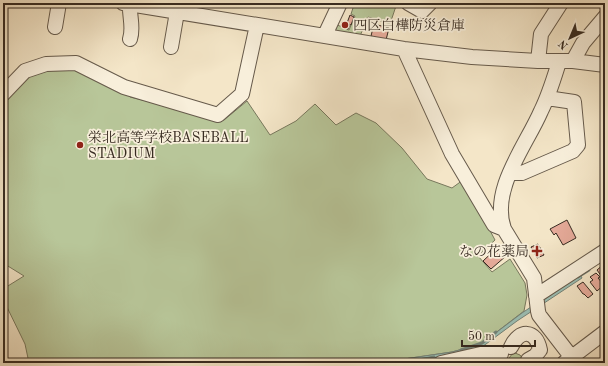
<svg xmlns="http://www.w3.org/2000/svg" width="608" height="366" font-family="'Old Standard TT','Noto Serif JP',serif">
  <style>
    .green { fill: #b8c699; stroke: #78785d }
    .water { fill: #9cc0b5; stroke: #74847a }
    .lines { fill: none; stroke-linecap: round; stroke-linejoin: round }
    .stream { stroke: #74847a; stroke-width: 3 }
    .building { fill: #e4a998; stroke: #372b21 }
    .minor-casing { stroke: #665a4b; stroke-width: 16 }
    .minor { stroke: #f8efdb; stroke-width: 14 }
    .tram { stroke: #372b21; stroke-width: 1 }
    .poi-dot { fill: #8f2418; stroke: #f8efdb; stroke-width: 1.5 }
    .labels { text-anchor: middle; stroke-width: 3.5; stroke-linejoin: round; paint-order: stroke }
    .poi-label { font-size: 14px; fill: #372b21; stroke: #f8efdb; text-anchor: start }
  </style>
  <rect width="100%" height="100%" fill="#f4e6c8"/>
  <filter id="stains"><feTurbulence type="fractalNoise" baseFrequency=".005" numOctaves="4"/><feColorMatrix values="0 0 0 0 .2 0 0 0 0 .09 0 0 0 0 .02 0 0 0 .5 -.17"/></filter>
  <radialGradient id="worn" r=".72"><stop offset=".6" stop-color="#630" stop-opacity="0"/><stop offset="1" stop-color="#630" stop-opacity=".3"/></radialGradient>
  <path class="green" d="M351,3H397L390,24L368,17L360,36L334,32L335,24L349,30L355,16L351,14L354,5Z
    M76,63L115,82L130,97L224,120L247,101L270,135L296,121L315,104L336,125L356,113L376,123L402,148L427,179L452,188L463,180L495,240L478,256L492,272L510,259L525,283L527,295L524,311L481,344L452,352L404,359L389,363H29L25,344L3,299V289L24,276L3,263V96L38,68Z
    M513,353H515L520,355L526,363H510L509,358Z"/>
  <path class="water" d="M580,274L582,278L517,321L482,347L447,356L425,359L402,363H389L404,359L452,352L481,344L522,313Z"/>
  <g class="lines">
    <path class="stream" d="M578,277L589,270
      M461,350L482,343L496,332
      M404,363L434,357"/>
  </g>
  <path class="building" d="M350,15L354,17L351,25L347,23Z
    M342,22L350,25L348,29L341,26Z
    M374,24L389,28L386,40L371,36Z
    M567,220L576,238L563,245L556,233L554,235L550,229Z
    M538,244L544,255L537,258L531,247Z
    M498,247L506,256L491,269L483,261Z
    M604,264L605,265V278L603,276L602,277L597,270Z
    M596,273L600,277L598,278L604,285L597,291L590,282L593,280L590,277Z
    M583,282L593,294L588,298L584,294H583L577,286Z"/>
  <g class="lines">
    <g class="minor-casing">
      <path id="minor" d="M123,3L404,49L472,57L538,61H573L605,65
        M408,3L422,11L430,3
        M130,4C129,16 134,27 130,39
        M55,27L59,3
        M325,35L340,3
        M171,47L177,12
        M404,49L452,154L494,225L504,229
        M538,61L541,34L561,3
        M573,61L583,43L605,17
        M559,62C554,78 549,95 541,111C526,146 490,189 504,229L534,278L538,311L539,315L576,363
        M3,94L25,71L46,64L76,63L124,87L218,115L242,94L257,25
        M510,173H522L573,151L578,145L574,102L547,98
        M536,296L605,251
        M511,347C519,329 536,329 540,350L535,356L528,360
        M441,363L485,353L501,354
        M564,363L605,332"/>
    </g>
    <use href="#minor" class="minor"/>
    <path class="tram" d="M602,363L605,361"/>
  </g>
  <g class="poi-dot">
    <circle cx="345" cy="25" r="4"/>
    <circle cx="80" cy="145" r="4"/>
    <path d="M535 245h4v4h4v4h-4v4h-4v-4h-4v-4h4z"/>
  </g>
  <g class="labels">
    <g class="poi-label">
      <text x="353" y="30">四区白樺防災倉庫</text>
      <text x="88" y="142">栄北高等学校BASEBALL<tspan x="88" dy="16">STADIUM</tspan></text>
      <text x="529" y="256" text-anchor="end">なの花薬局</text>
    </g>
  </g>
  <rect width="608" height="366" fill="none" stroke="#f4e6c8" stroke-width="16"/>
  <rect x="4" y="4" width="600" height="358" fill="none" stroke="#372b21" stroke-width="2"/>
  <rect x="8" y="8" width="592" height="350" fill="none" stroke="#372b21"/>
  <g transform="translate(570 38) rotate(224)" stroke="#f8efdb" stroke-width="3" paint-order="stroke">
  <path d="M0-3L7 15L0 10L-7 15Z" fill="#372b21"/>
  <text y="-6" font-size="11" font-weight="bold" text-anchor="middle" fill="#372b21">N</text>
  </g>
  <path d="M462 340v6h73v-6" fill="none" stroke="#372b21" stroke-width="2"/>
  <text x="468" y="340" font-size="12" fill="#372b21" stroke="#f8efdb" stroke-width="3" paint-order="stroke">50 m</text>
  <rect width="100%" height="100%" filter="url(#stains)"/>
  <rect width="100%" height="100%" fill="url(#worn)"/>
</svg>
